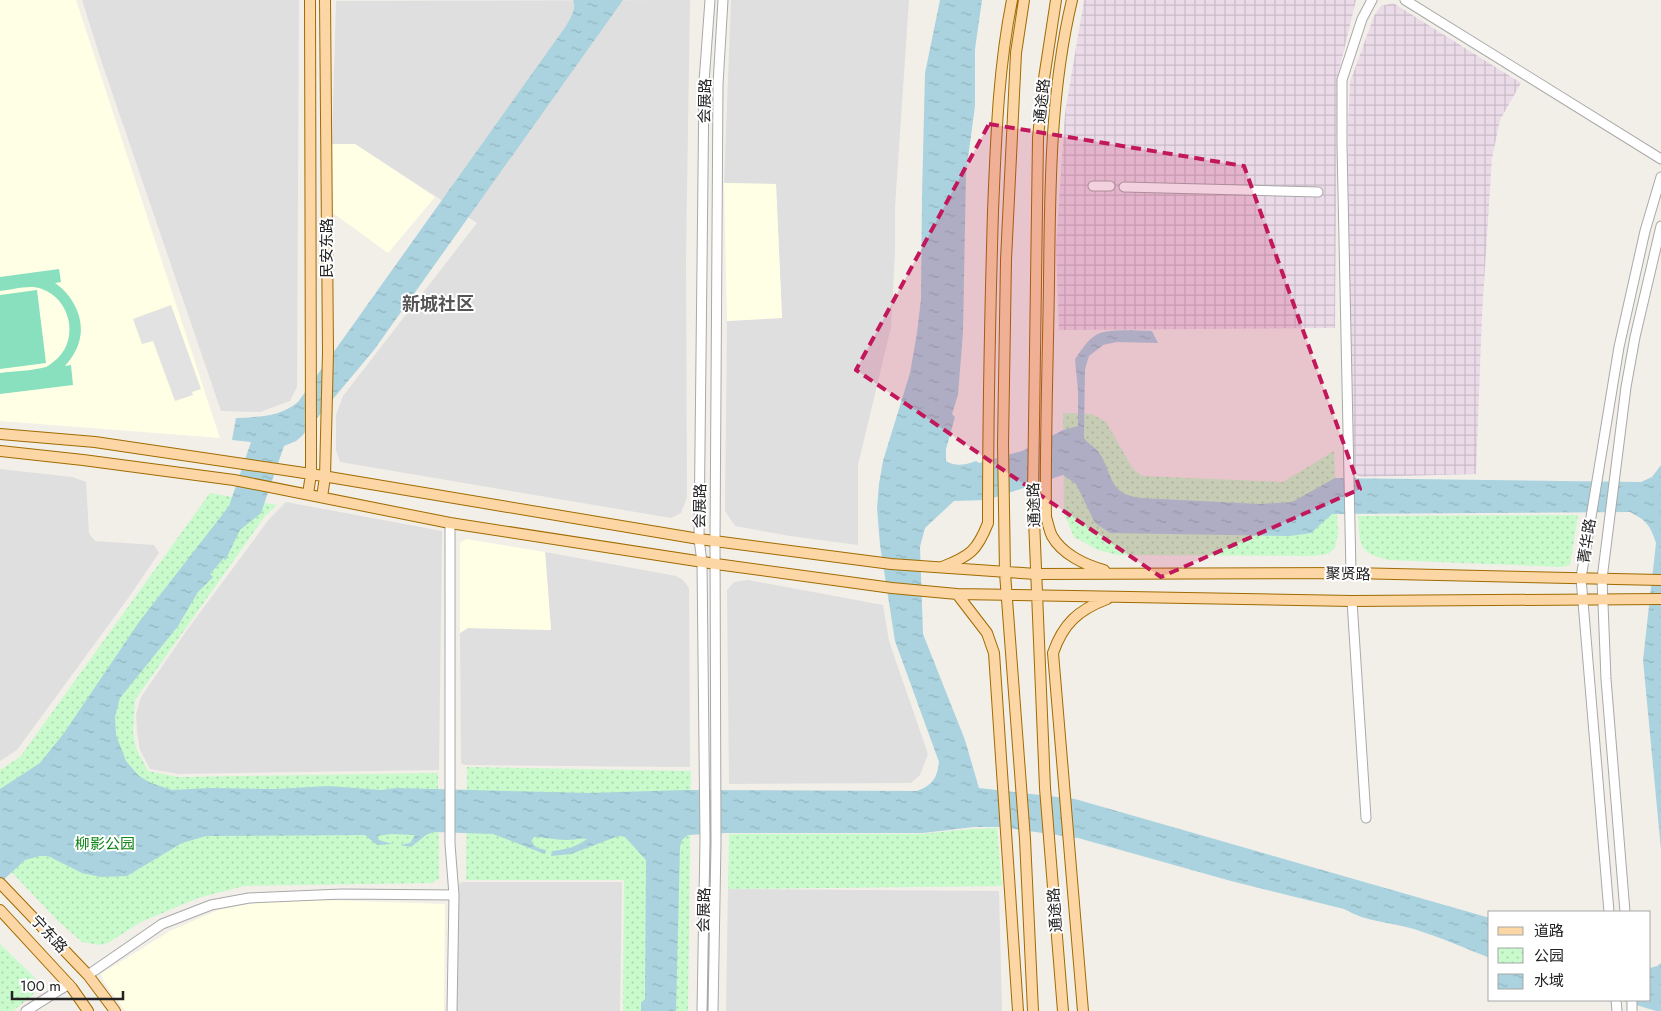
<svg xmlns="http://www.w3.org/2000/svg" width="1661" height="1011" font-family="Jost,'Noto Sans SC',sans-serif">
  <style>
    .residential { fill: #e0dfdf }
    .industrial { fill: url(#industrial-grid) }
    .education { fill: #ffffe5 }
    .park { fill: url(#park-dots) }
    .pitch { fill: #88e0be }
    .parking { fill: #e2e2e2 }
    .water { fill: url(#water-ripples) }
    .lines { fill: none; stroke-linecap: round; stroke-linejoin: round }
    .minor-casing { stroke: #a9a9a9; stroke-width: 11 }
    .major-casing { stroke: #a06b00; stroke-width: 12 }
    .minor { stroke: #fff; stroke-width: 9 }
    .major { stroke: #fcd6a4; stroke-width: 10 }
    .marked { fill: #c2185b; fill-opacity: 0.2; stroke: #c2185b; stroke-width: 4; stroke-dasharray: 10 6; stroke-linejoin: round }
    .labels { text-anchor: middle; stroke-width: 4; stroke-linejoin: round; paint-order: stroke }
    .street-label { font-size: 15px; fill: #222; stroke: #fff }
    .park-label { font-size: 15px; fill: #0c8416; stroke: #fff }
    .quarter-label { font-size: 18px; font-weight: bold; fill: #555; stroke: #fff }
  </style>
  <defs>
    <pattern id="industrial-grid" width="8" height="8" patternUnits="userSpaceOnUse" patternTransform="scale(1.25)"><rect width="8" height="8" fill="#ebdbe8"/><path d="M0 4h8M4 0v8" fill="none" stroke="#c9bcc7"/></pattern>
    <pattern id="park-dots" width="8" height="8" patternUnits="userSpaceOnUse" patternTransform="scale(1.25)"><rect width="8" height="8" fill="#c8facc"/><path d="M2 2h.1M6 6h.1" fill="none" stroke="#acd6af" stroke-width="1.8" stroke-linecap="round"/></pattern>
    <pattern id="water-ripples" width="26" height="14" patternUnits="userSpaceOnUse" patternTransform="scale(1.25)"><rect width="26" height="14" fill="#aad3df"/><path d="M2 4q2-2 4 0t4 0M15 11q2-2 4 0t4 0" fill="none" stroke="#92b5bf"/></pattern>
  </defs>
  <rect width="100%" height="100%" fill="#f2efe9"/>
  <path class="residential" d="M82,0H299L297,387L290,401L260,412L221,411L102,63Z
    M690,0L686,259L687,497L681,513L671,518L340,462L336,450V415L343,396L477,223L355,144H332L336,1Z
    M731,0H909L895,207V252L891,327L858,465V545L790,536L735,526L725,511L727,321L782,318L776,184L724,183Z
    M0,469L72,477L86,482L89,533L95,541L154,545L159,553L129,597L17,750L0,761Z
    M286,502L442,531L439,770L178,774L150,769L140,750L137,732L136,714L141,697L187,630L270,518Z
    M545,552L676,576L683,580L689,588L690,767L464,765L461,763L460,633L468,628L551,630Z
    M748,580L883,605L889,641L928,754L920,775L911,783L729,784L727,590L734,582Z
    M462,882H622L620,1011H457L459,884Z
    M728,889L999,891L1002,1011H726Z"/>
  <path class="industrial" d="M1084,0H1356L1337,79L1335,328L1059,330L1056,246L1065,113Z
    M1393,3L1521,83L1500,120L1492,158L1482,315L1476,474L1360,477L1353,473L1349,333L1348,122L1350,82L1374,16L1381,6Z"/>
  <path class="education" d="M0,0H76L220,438L0,421Z
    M332,144H355L435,197L388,253L333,213Z
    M724,183L776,184L782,318L727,321Z
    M466,539L545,552L551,630L468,628L460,633V543Z
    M293,899L445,904L444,1011H125L104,982L101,974L170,931L218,910L255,903Z"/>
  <path class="park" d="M1063,413L1092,414L1106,422L1133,469L1142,476L1283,482L1334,451L1338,534L1335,548L1328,554L1313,556L1118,555L1098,550L1074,537L1064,513Z
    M210,493L277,505L265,516L135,700L133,733L136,748L148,771L178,777L438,773L439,879L431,883L244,886L198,898L141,922L108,943L99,945L82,942L58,921L0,860V770L20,757Z
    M1578,515L1570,565L1562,567L1389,560C1358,553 1360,546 1358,516Z
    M467,767L691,771L688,1011H623L624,880H466Z
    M997,828L1002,886L728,889L729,834H920L971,829Z
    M0,944L35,978L34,994L13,1011H0Z"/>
  <path class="pitch" d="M59,269L61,282L55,283C73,295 86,320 79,342C77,350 71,359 65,366L71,365L73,385L0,394V373C14,371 32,371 46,367C50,365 54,361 58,358C79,337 70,299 42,289C30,284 12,290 0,291V277Z
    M37,290L46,363L0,369V295Z"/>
  <path class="parking" d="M171,305L201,389L192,392L193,395L175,401L153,341L142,344L133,319Z"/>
  <path class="water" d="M573,0H623L374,350L302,436L296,441L284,446L261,513L240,530L225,561L224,558L210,574L213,577L198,592L178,626L120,698L115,717L116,735L126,761L139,776L151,783L172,790L211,788L277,789L328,786L381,790L396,788L589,793L685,790L917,791C933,785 937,778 939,762L895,641L880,545L877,508L879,484L883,461L910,373L917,333L921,299L922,196L925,73L940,0H982L975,49V106L966,173L963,332L958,395L952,414L955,417L946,449V461C956,467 965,465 976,461L979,463L1022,451L1063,430L1078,426V391L1075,359C1081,351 1087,340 1096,335C1108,328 1137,331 1152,331L1158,343L1117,342L1103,345L1089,356L1085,369L1084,438C1089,445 1096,447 1100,454C1109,467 1110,487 1125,494C1130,496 1136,497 1141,498L1260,504L1292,502L1335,478L1641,482L1652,477L1661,465V850L1643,660L1656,543C1650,525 1647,521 1630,512L1332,514L1311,533L1290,536L1110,533L1095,523L1076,484L1063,475L987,500L954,501L925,528L920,547L923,634L965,740L979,788L1075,799L1490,918V958C1465,948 1439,937 1414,929C1390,922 1366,922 1344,909L1231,881L1078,838L1000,827H974L923,833H726L688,835L682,840L680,847L676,1011H641V1003L645,999L646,860L625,837L620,836L613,838L571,854L551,856L552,851C564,850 577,847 587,839C579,838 573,840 566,840C555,840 545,837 534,837L531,842L537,848L546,850L545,854L493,834L433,832L426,835L411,847L400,845L410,843L415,835L391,834L377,836L379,840L392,844L377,845L365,835L206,836L182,843L127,876L101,877L82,873L48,856H40L25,860L0,883V789L40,763L64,733L139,622L229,506L251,442L232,440L236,418C258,417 280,417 298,402L566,26C570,18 577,9 573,0Z
    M1661,963V1011H1656L1620,1000H1650V968L1657,966Z"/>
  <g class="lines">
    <g class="minor-casing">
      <path id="minor" d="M1405,0L1661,159
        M1093,186H1110
        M1124,187L1318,192
        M450,523V844L454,895L452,1011
        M1351,573L1342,145V80L1362,19L1372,0
        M1352,601L1366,818
        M1609,912L1581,578L1619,347L1645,231L1661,177
        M1625,912L1606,679L1602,579L1626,387L1635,337L1661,226
        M88,975L162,924L211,905L249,898L342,894L454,895
        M1616,1000L1617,1011
        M1632,1000V1011
        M26,1011L69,984
        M702,1011L705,840L702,562L699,539L704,82L710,0
        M713,1011L716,843L715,541L718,84L723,0"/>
    </g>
    <g class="major-casing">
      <path id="major" d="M1024,0L1016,53L1006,260L1003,444L1005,573L1025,839L1033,1011
        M1056,0L1043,85L1038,138L1033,495L1045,788L1063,1011
        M1072,0C1050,92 1050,188 1049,282C1048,361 1045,439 1046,517C1048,523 1049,530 1052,536C1062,554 1085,565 1104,570
        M0,434L95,442L311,474L699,539L891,564L1036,574L1351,573L1661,580
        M0,451L83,460L234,480L450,523L716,564L892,588L957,594L1352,601L1661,599
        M308,494L311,474V431L310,0
        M322,497L325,477L328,352L325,0
        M942,567C970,556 977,551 988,523C988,419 990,315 993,211C996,140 998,70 1012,0
        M957,594L987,633L994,653L1018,1011
        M0,883L88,975L115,1011
        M0,910L72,988L88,1011
        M1083,1011L1053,653C1063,624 1078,610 1107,599"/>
    </g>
    <use href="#minor" class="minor"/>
    <use href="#major" class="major"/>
  </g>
  <path class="marked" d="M989,124L1244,166L1360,489L1161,577L856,370Z"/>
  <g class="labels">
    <g class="street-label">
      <text transform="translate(705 101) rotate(-89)" y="5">会展路</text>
      <text transform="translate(1042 101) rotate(-84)" y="5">通途路</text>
      <text transform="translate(327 248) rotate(-90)" y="5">民安东路</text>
      <text transform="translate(1034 505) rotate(-92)" y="5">通途路</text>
      <text transform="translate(700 506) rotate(-89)" y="5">会展路</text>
      <text transform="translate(1587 541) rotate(-81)" y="5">菁华路</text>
      <text transform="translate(1348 574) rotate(1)" y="5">聚贤路</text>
      <text transform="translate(704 910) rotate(-89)" y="5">会展路</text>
      <text transform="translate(1055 910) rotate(-94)" y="5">通途路</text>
      <text transform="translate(49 934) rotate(47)" y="5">宁东路</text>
    </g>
    <g class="park-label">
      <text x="105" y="849">柳影公园</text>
    </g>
    <g class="quarter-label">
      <text x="438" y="310">新城社区</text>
    </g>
  </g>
  <rect x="1488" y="911" width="162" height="90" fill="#ffffff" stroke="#a7a7a7"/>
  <rect x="1498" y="927" width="25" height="8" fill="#fcd6a4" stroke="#a7a7a7"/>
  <text x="1534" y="936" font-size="15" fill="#222222">道路</text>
  <rect x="1498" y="948" width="25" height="15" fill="url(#park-dots)" stroke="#a7a7a7"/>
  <text x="1534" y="961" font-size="15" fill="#222222">公园</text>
  <rect x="1498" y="974" width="25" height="15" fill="url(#water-ripples)" stroke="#a7a7a7"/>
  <text x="1534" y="986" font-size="15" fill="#222222">水域</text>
  <path d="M12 991v8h111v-8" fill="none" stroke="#222222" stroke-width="2.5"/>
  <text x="20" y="991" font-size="15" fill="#222222" stroke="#ffffff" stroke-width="4" paint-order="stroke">100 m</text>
</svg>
